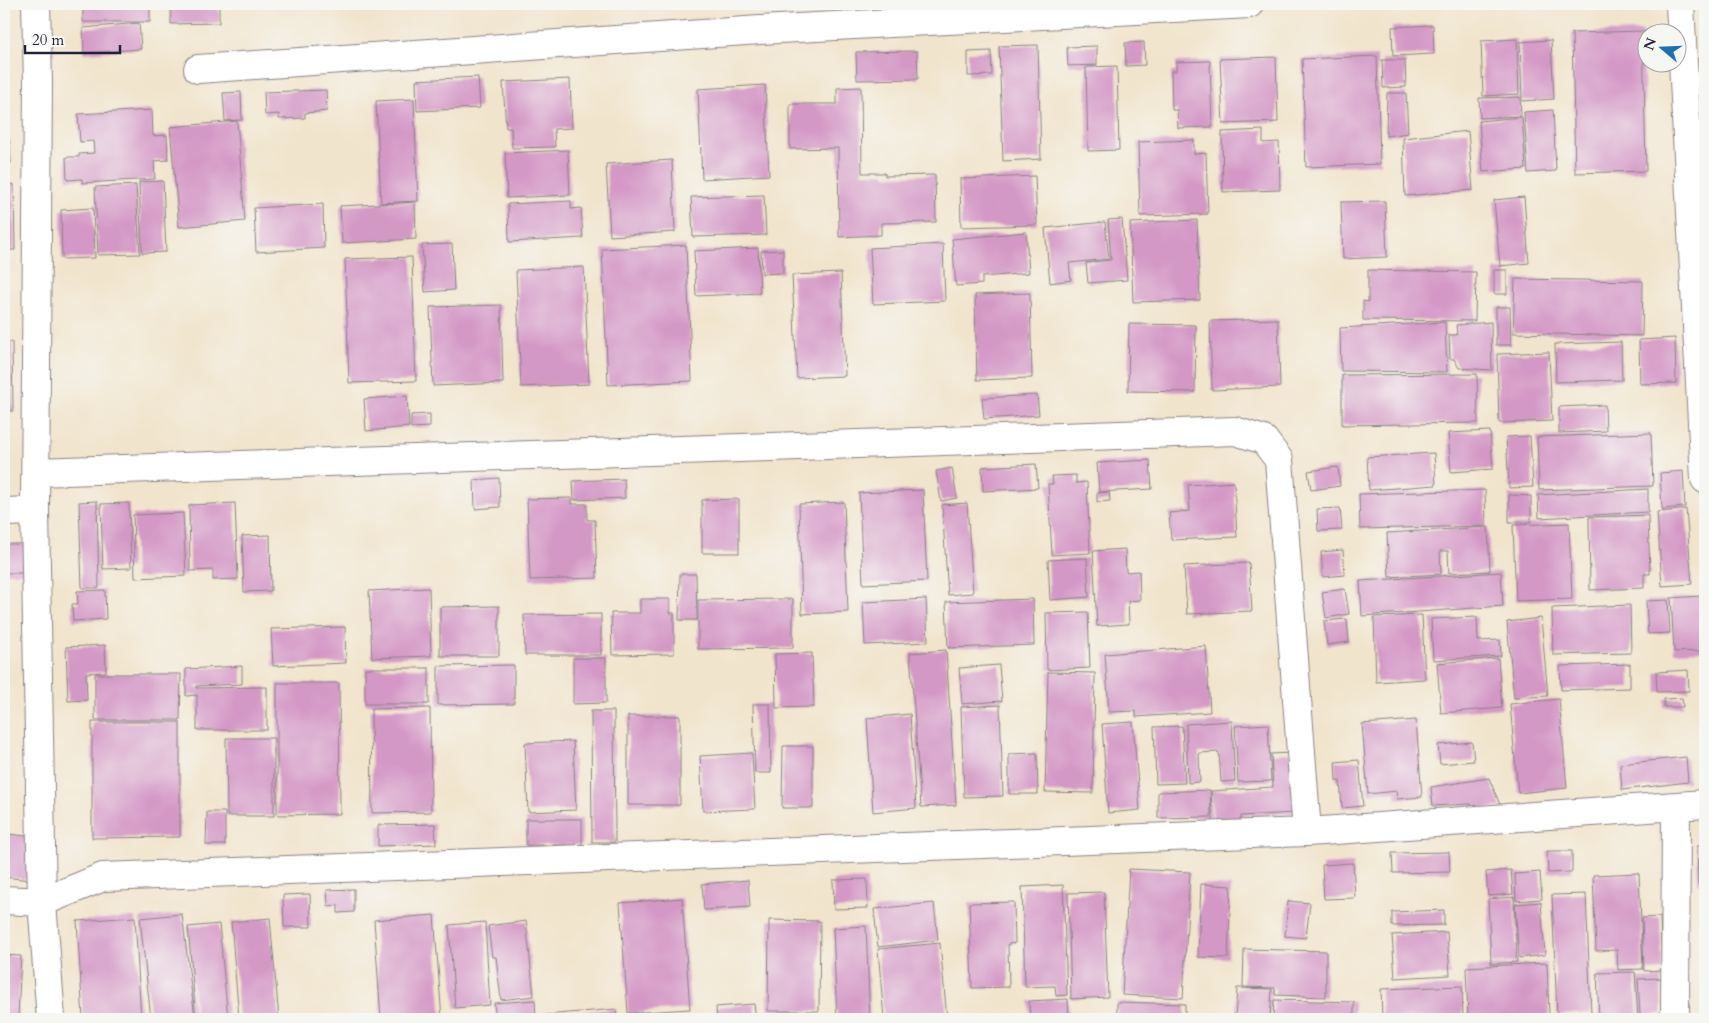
<svg xmlns="http://www.w3.org/2000/svg" width="1709" height="1023" font-family="Cardo,serif">
  <style>
    .building { fill: #d498c6 }
    .lines { fill: none; stroke-linecap: round; stroke-linejoin: round }
    .street-casing { stroke: #8a8384; stroke-width: 30 }
    .street { stroke: #fff; stroke-width: 28 }
  </style>
  <rect width="100%" height="100%" fill="#f6f6f2"/>
  <filter id="ink" filterUnits="userSpaceOnUse"><feTurbulence type="fractalNoise" baseFrequency=".02" numOctaves="2"/><feDisplacementMap in="SourceGraphic" scale="10" xChannelSelector="R" yChannelSelector="G"/><feConvolveMatrix kernelMatrix="1 2 1 2 8 2 1 2 1" color-interpolation-filters="sRGB"/></filter>
  <filter id="wash" filterUnits="userSpaceOnUse"><feTurbulence type="fractalNoise" baseFrequency=".0096" numOctaves="4" result="noise"/><feDisplacementMap in="SourceGraphic" scale="20" xChannelSelector="R" yChannelSelector="G"/><feGaussianBlur stdDeviation="1.12" result="paint"/><feColorMatrix in="noise" values="0 0 0 0 0 0 0 0 0 0 0 0 0 0 0 0 0 1.4 0 .05"/><feComposite in="paint" operator="in"/></filter>
  <g filter="url(#wash)">
    <rect width="100%" height="100%" fill="#f1e4cc"/>
    <g id="blocks">
      <path class="building" d="M83,4H150V22H83Z
        M171,4H219V23L171,24Z
        M139,23L141,49L84,53L83,28Z
        M1433,25L1434,54L1393,56L1392,27Z
        M1643,31L1646,171L1575,173L1572,33Z
        M1517,39L1519,94L1483,96L1481,41Z
        M1551,40L1554,99L1522,101L1520,42Z
        M1144,42L1145,65L1126,66L1125,43Z
        M1038,45L1041,159L1003,161L999,46Z
        M1097,46V65L1068,66L1067,47Z
        M917,51L918,79L857,80L856,52Z
        M991,51L992,75L968,76V52Z
        M1377,56L1380,164L1306,167L1302,59Z
        M1276,57L1278,122L1223,124L1220,59Z
        M1382,60H1405L1406,87L1383,88Z
        M1210,61L1212,127L1178,128L1177,110H1172L1171,71H1176V62Z
        M1117,66L1119,150L1088,151L1086,67Z
        M478,77L480,108L417,111L416,80Z
        M570,79L572,128L554,129L555,147L512,148L511,128H506L503,82Z
        M765,85L769,175L702,179L698,89Z
        M861,87L862,173H885V176L935,175L936,222L881,223V235L839,237L838,148L790,149V104H837V88Z
        M326,90L327,111L305,113V118L279,119V114L265,115L264,92Z
        M241,92L242,120L225,121L223,93Z
        M1387,93H1406L1408,133L1386,136Z
        M1520,97L1521,116L1480,118L1479,98Z
        M414,99L418,201L381,203L376,101Z
        M152,110L153,136L167,135L168,160L154,161L155,179L82,183V179L67,180L66,157H79V154L94,153L93,141L80,142L78,114Z
        M1553,110L1556,171L1528,173L1524,112Z
        M1522,117L1526,169L1483,172L1479,121Z
        M237,121L245,221L179,227L170,127Z
        M1263,130V143L1279,142L1280,190L1223,192L1222,132Z
        M1468,131L1473,190L1405,196L1403,138Z
        M9,138L11,163L4,164V139Z
        M1194,140V154L1206,153L1208,214L1140,216L1138,142Z
        M568,150L570,195L507,198L505,153Z
        M672,160L675,232L610,236L606,164Z
        M1035,176L1037,225L961,227L960,179Z
        M163,181L166,252L142,253L139,182Z
        M14,184L15,250H4V185Z
        M136,185L140,254L98,255L95,187Z
        M764,195L766,235L693,237L691,197Z
        M1524,197L1529,263L1500,266L1494,200Z
        M571,201V209L581,208L583,238L509,242L508,204Z
        M1385,201L1387,257L1343,259L1341,202Z
        M415,202L416,239L342,243L340,206Z
        M323,204L324,248L256,252L254,208Z
        M93,208L95,258L62,259L61,210Z
        M1122,219L1127,280L1088,283L1086,263L1111,260L1108,220Z
        M1197,220L1200,300L1133,302L1130,223Z
        M1105,222L1109,259L1069,263L1071,280L1050,283L1045,228Z
        M1026,232L1029,273L982,277V284L956,286L952,239Z
        M452,244L454,290L425,292L422,245Z
        M943,244L945,301L873,304L870,248Z
        M686,245L692,381L608,385L602,249Z
        M758,248L760,293L696,296L694,251Z
        M783,250V273L762,274L761,251Z
        M412,257L416,381L349,383L345,259Z
        M584,267L589,384L521,387L516,270Z
        M1368,270L1476,272L1475,321L1363,320V301L1368,302Z
        M1494,270H1507V294H1494Z
        M841,273L845,376L797,378L792,275Z
        M1515,279L1643,281L1642,336L1513,333Z
        M1030,293L1032,378L977,380L975,295Z
        M501,305L503,383L433,386L430,307Z
        M1496,307H1510L1511,345H1496Z
        M1278,319L1280,387L1212,390L1210,321Z
        M1445,322L1447,372L1341,371L1340,328Z
        M1491,322L1492,370L1459,368L1454,359H1450L1449,335H1457L1456,325Z
        M1129,324L1196,325L1195,392L1128,391Z
        M1675,338L1676,383L1640,384L1639,340Z
        M4,342H12L13,411H4Z
        M1621,342L1622,380L1556,382L1555,344Z
        M1549,352L1552,421L1499,423L1497,354Z
        M1477,374L1478,423L1342,425V375Z
        M1037,395L1039,415L984,419L982,398Z
        M407,396L409,427L366,431L364,399Z
        M1605,405L1606,431L1559,433V407Z
        M430,414V427L411,428V415Z
        M1490,431L1493,469L1451,472L1448,433Z
        M1651,433L1653,486L1539,490L1537,437Z
        M1530,436L1533,487L1509,488L1506,437Z
        M1434,453L1436,485L1369,490L1367,457Z
        M1150,460L1152,489L1099,492L1097,463Z
        M1036,464L1038,488L983,491L982,467Z
        M1338,467L1340,486L1311,490L1308,471Z
        M952,468L957,498L941,501L936,471Z
        M1683,471L1685,507L1662,509L1660,473Z
        M1076,475V483L1087,482L1090,553L1052,555L1048,484H1053L1052,476Z
        M499,478L500,507L475,509L474,480Z
        M624,479L625,498L574,500L573,481Z
        M1234,482L1237,537L1171,540L1169,513L1190,511L1188,485Z
        M1648,489V512L1539,518L1538,495Z
        M923,490L927,581L863,584L859,493Z
        M1485,490L1486,526L1360,529L1359,494Z
        M1109,492L1110,501L1097,502V493Z
        M1509,495L1531,496V522H1509Z
        M572,498V504H587V520H595L597,578L530,580L527,499Z
        M739,499V553H702V500Z
        M97,501L99,588H82L79,502Z
        M844,502L848,612L802,614L799,504Z
        M129,503L131,568L103,569L101,504Z
        M235,503L238,579L213,580V570L190,571L189,505Z
        M967,503L973,593L948,595L942,505Z
        M1340,508L1342,530L1318,531L1317,509Z
        M1686,509L1692,584L1662,586L1657,512Z
        M183,513L186,576L135,578L133,515Z
        M1648,515L1650,574H1644V588L1590,590L1589,517Z
        M1569,523L1572,599L1516,601L1513,525Z
        M1488,527L1490,571L1449,573L1448,551H1440L1441,574L1389,577L1387,533Z
        M270,535L271,591L244,592L242,536Z
        M4,544H26V573H4Z
        M1125,549L1126,572L1139,571L1140,600L1128,601L1129,624L1097,626L1093,551Z
        M1343,550L1345,575L1323,577L1321,552Z
        M1087,558L1089,597L1050,600L1048,560Z
        M1249,563L1252,611L1187,614L1184,566Z
        M1501,572L1503,606L1362,616L1360,581Z
        M680,574H696L697,620H679Z
        M429,588L431,656L372,658L369,591Z
        M1345,589L1349,614L1326,618L1322,592Z
        M105,590L106,619L73,621L72,604H78L77,591Z
        M1700,596L1703,651L1674,652L1671,598Z
        M640,599H670V613H674V654L612,655L611,613H640Z
        M793,599V648L698,649V600Z
        M926,599L928,642L865,645L863,602Z
        M1033,599L1034,645L948,648L946,602Z
        M1668,600L1670,633L1648,634L1646,601Z
        M1630,605L1631,653L1553,655L1552,608Z
        M499,606V656H440V607Z
        M1088,612L1090,668L1047,670L1046,613Z
        M601,614V655H525L524,615Z
        M1422,615L1425,679L1376,682L1374,617Z
        M1477,617L1478,641L1500,640L1501,656L1433,660L1431,619Z
        M1541,618L1548,696L1514,698L1507,622Z
        M1347,619L1349,642L1327,645L1324,621Z
        M345,627L346,663L273,666L271,629Z
        M105,645L106,672L86,673L87,700L68,701L66,647Z
        M1206,646L1210,712L1136,717V711L1109,712L1105,654Z
        M946,650L956,805L921,807L910,653Z
        M812,653L814,707L776,708L775,654Z
        M573,658H606V703L573,704Z
        M1498,658L1502,708L1441,713L1437,663Z
        M1630,664V688L1561,690L1560,666Z
        M514,665V704L438,705V666Z
        M999,665L1002,701L962,704L959,668Z
        M242,666V684L196,686V688L267,687V730H197V695L186,696V669Z
        M365,668H429V704H365Z
        M1688,670L1689,691L1657,692L1656,672Z
        M1048,672L1095,673L1093,793L1045,792Z
        M95,674H181L180,720H95Z
        M277,683H339L340,814L277,815Z
        M1682,698L1683,707H1664V699Z
        M1559,699L1567,788L1518,793L1510,704Z
        M753,704H770L771,773H755Z
        M1000,705L1003,796L964,797L961,707Z
        M430,708L431,812L372,813L371,709Z
        M591,711H614L615,842H592Z
        M910,714L916,808L873,812L867,718Z
        M628,716H680V805H628Z
        M1416,720L1422,797L1397,799L1396,791L1368,794L1362,724Z
        M1232,721L1235,781L1221,782L1219,752L1199,753L1200,782L1188,783L1186,724Z
        M92,722H180V837L92,838Z
        M1133,722L1140,810L1108,813L1102,724Z
        M1268,724L1271,781L1238,782L1235,726Z
        M1182,726L1185,783L1156,784L1154,727Z
        M226,738H274V816H227Z
        M573,741L576,810L528,812L525,743Z
        M1472,742L1474,761L1440,764L1438,745Z
        M783,746H813V808H782Z
        M752,753L755,809L703,811L700,756Z
        M1037,753L1038,794H1009V754Z
        M1291,753L1294,813L1241,816V821L1213,822L1211,791L1273,787L1271,754Z
        M1686,757L1688,782L1622,790L1620,764Z
        M1359,760L1363,806L1342,808L1340,781H1336L1335,762Z
        M1489,778L1501,807L1474,810L1471,804L1433,806L1431,787Z
        M1210,790L1211,817L1158,818V792Z
        M207,812H225V845H206Z
        M526,819H582V845H526Z
        M435,824L436,844L378,846V825Z
        M8,834L36,837L30,880L4,877V862Z
        M1697,846H1705V883L1698,884Z
        M1547,851H1572V872L1548,873Z
        M1449,852L1450,872L1393,873L1392,853Z
        M1353,863L1355,898L1324,899L1322,865Z
        M1129,869L1190,872L1183,998L1122,995Z
        M1511,870L1513,894L1488,896L1486,872Z
        M1540,872L1542,899L1516,901L1515,874Z
        M1639,873L1643,969L1618,970L1617,950L1596,951L1593,875Z
        M867,879L868,908L834,909L833,880Z
        M748,880L750,907L704,910L702,884Z
        M1201,884L1231,886L1228,958L1198,957Z
        M1063,885L1067,995L1056,996L1055,986L1025,987L1022,887Z
        M354,889V912L338,913V905L328,906L327,890Z
        M1104,892L1108,997L1071,999L1068,893Z
        M310,894L311,927H284L283,895Z
        M1586,894L1591,1013L1557,1015L1552,895Z
        M1514,897L1517,962L1491,964L1488,899Z
        M682,898L690,1009L628,1013L620,903Z
        M1288,901L1310,903L1306,938L1285,936Z
        M1014,902L1015,943L1008,944L1009,987L972,988L969,903Z
        M1541,902L1545,955L1519,958L1515,904Z
        M934,903L938,940L878,947L874,909Z
        M1444,910V925L1392,926V912Z
        M182,914L195,1019H151L140,918Z
        M434,915L442,1019H381L374,920Z
        M135,917L141,1019H83L77,921Z
        M1660,917L1662,970L1644,971L1642,918Z
        M270,918L279,1019H239L231,922Z
        M769,920L820,921L819,1011H768Z
        M526,921L534,996L501,1000L496,957H492L488,926Z
        M485,922L490,1005L455,1008L449,925Z
        M219,924L228,1019H196L188,927Z
        M866,926L870,1019H837L833,928Z
        M1447,932L1450,975L1395,978L1392,935Z
        M940,943L947,1019H884L878,949Z
        M1244,949L1326,951V997L1275,995V988L1243,987Z
        M4,955L21,956L18,1017L4,1016Z
        M1547,963L1549,1015L1468,1018L1466,967Z
        M1635,972L1638,1017L1599,1019L1597,973Z
        M1661,978L1662,1014L1640,1015L1638,979Z
        M1462,986L1463,1017L1382,1019L1381,989Z
        M1237,988L1272,989L1270,1019H1235Z
        M1068,999L1069,1019H1030L1029,1001Z
        M535,1000L536,1019H496L494,1003Z
        M1274,1000L1354,1002V1019H1273Z
        M1117,1002L1185,1004V1019H1117Z
        M754,1004L756,1019H717L716,1007Z
        M616,1009L617,1019H545V1015Z"/>
    </g>
  </g>
  <g filter="url(#ink)">
    <use href="#blocks" fill-opacity="0" stroke="#8a8384" stroke-width="1"/>
    <g class="lines">
      <g class="street-casing">
        <path id="street" d="M36,4L38,82L35,511L42,902L103,877L1307,832L1705,804
          M1680,4L1705,479
          M198,69L760,30L1249,4
          M37,472L1235,431L1264,440L1279,460L1307,832
          M4,512L35,511
          M4,900L42,902L51,1019
          M1675,1019L1676,807"/>
      </g>
      <use href="#street" class="street"/>
    </g>
  </g>
  <rect width="1709" height="1023" fill="none" stroke="#f6f6f2" stroke-width="20"/>
  <g transform="translate(1662 48) rotate(289)"><circle r="24" fill="#f6f6f2" stroke="#a1a1a9"/>
  <path d="M0-4L9 19L0 12L-9 19Z" fill="#1f6fb2"/>
  <text y="-8" font-size="14" font-weight="bold" text-anchor="middle" fill="#22223b">N</text>
  </g>
  <path d="M25 45v8h95v-8" fill="none" stroke="#22223b" stroke-width="2.5"/>
  <text x="32" y="45" font-size="15" fill="#22223b" stroke="#f6f6f2" stroke-width="4" paint-order="stroke">20 m</text>
</svg>
